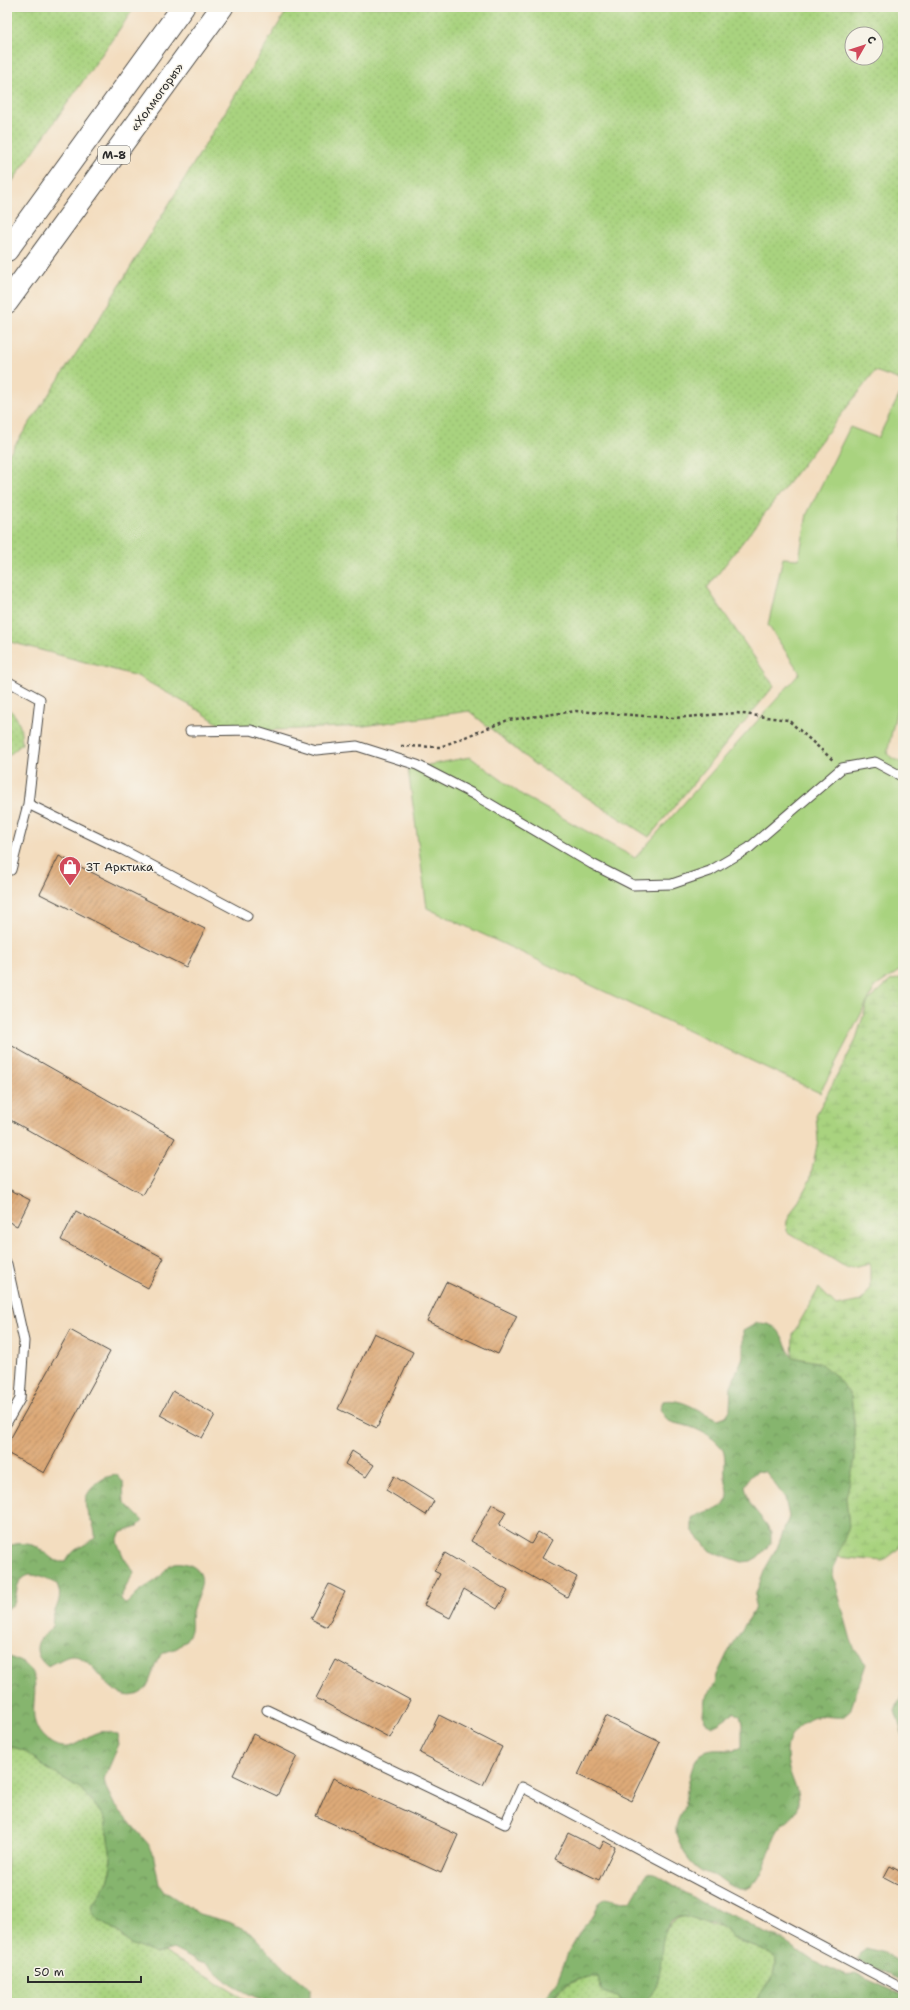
<svg xmlns="http://www.w3.org/2000/svg" width="910" height="2010" font-family="'Shantell Sans',sans-serif">
  <style>
    .grass { fill: url(#grass-dots); stroke: #6a7f55; fill-rule: evenodd }
    .forest { fill: url(#forest-crowns); stroke: #58704c }
    .wetland { fill: url(#wetland-marsh); stroke: #6a7f55 }
    .garden { fill: #a9d37f; stroke: #6a7f55 }
    .building { fill: url(#building-hatch) }
    .lines { fill: none; stroke-linecap: round; stroke-linejoin: round }
    .lane-casing { stroke: #494641; stroke-width: 11 }
    .highway-casing { stroke: #494641; stroke-width: 24 }
    .path { stroke: #494641; stroke-width: 2.5; stroke-dasharray: 3 3; stroke-linecap: butt }
    .lane { stroke: #fff; stroke-width: 9 }
    .highway { stroke: #fff; stroke-width: 22 }
    .labels { text-anchor: middle; stroke-width: 3; stroke-linejoin: round; paint-order: stroke }
    .shield { fill: #f7f3e8; stroke: #686764; stroke-width: 1 }
    .shield-label { font-size: 11px; font-weight: bold; fill: #2b2b2b }
    .street-label { font-size: 12px; fill: #2b2b2b; stroke: #f7f3e8 }
    .poi-label { font-size: 12px; fill: #2b2b2b; stroke: #f7f3e8; text-anchor: start }
  </style>
  <defs>
    <pattern id="grass-dots" width="8" height="8" patternUnits="userSpaceOnUse"><rect width="8" height="8" fill="#a9d37f"/><path d="M2 2h.1M6 6h.1" fill="none" stroke="#92b56e" stroke-width="1.8" stroke-linecap="round"/></pattern>
    <pattern id="forest-crowns" width="20" height="18" patternUnits="userSpaceOnUse"><rect width="20" height="18" fill="#86b56e"/><path d="M2 6a3 3 0 1 1 6 0M12 15a3 3 0 1 1 6 0" fill="none" stroke="#6e935b"/></pattern>
    <pattern id="wetland-marsh" width="20" height="14" patternUnits="userSpaceOnUse"><rect width="20" height="14" fill="#a9d37f"/><path d="M1 5h8M5 5V1M11 12h8M15 12V8" fill="none" stroke="#92b56e"/></pattern>
    <pattern id="building-hatch" width="6" height="6" patternUnits="userSpaceOnUse"><rect width="6" height="6" fill="#deaa78"/><path d="M-1 1l2-2M0 6l6-6M5 7l2-2" fill="none" stroke="#b48b63"/></pattern>
  </defs>
  <rect width="100%" height="100%" fill="#f7f3e8"/>
  <filter id="ink" filterUnits="userSpaceOnUse"><feTurbulence type="fractalNoise" baseFrequency=".025" numOctaves="2"/><feDisplacementMap in="SourceGraphic" scale="8" xChannelSelector="R" yChannelSelector="G"/><feConvolveMatrix kernelMatrix="1 2 1 2 8 2 1 2 1" color-interpolation-filters="sRGB"/></filter>
  <filter id="wash" filterUnits="userSpaceOnUse"><feTurbulence type="fractalNoise" baseFrequency=".012" numOctaves="4" result="noise"/><feDisplacementMap in="SourceGraphic" scale="16" xChannelSelector="R" yChannelSelector="G"/><feGaussianBlur stdDeviation="0.9" result="paint"/><feColorMatrix in="noise" values="0 0 0 0 0 0 0 0 0 0 0 0 0 0 0 0 0 1.4 0 .05"/><feComposite in="paint" operator="in"/></filter>
  <g filter="url(#wash)">
    <rect width="100%" height="100%" fill="#f3ddbf"/>
    <path class="grass" d="M7,7H135L7,189Z
      M289,7H903V381L875,371L707,588L774,686L649,837L534,764L469,711L364,726L230,732L200,711L137,676L7,641V457L99,319ZM852,34H876V58H852Z
      M7,708C20,717 21,728 22,744L7,757Z
      M7,1745L25,1751L43,1766L80,1788L95,1805L105,1819L111,1857L110,1874L108,1882L93,1904L97,1918L119,1933L124,1939L156,1954L164,1952L252,2003H7Z
      M689,1916C694,1918 699,1921 705,1923C718,1926 724,1924 732,1938C747,1944 766,1947 776,1960C776,1985 760,1985 758,2003H644C673,1979 644,1919 689,1916Z
      M589,1976L598,1977L602,1992L618,1997L622,2003H553C561,1984 572,1983 589,1976Z"/>
    <path class="forest" d="M757,1323C783,1323 781,1339 792,1357L818,1362L835,1375L851,1396L854,1419L855,1450V1459L846,1498L849,1527L834,1566L833,1575L851,1640L855,1650L866,1664L850,1711L843,1717C834,1718 824,1715 816,1717C810,1718 805,1722 800,1726C785,1739 785,1753 790,1772C793,1782 799,1793 798,1804C795,1820 783,1820 777,1832C769,1845 763,1893 740,1889C733,1888 725,1882 719,1878C714,1875 707,1874 702,1871C690,1864 678,1846 676,1832C675,1820 684,1812 685,1801C687,1791 691,1765 697,1758C710,1743 728,1755 742,1747V1724L740,1716L734,1712L720,1722L712,1726L705,1722L703,1714L705,1699L715,1684L717,1675L727,1654L754,1610L756,1593L765,1569L777,1548L789,1517L785,1498L766,1472L757,1471L749,1478L745,1486L750,1504L767,1525L771,1533V1543L758,1557L751,1561L742,1562L710,1551L692,1530V1519C703,1509 716,1513 724,1504C732,1495 726,1487 725,1477C724,1469 726,1461 724,1453C720,1440 699,1429 687,1426C682,1424 674,1424 669,1421C665,1418 663,1413 660,1409L663,1401C683,1397 700,1413 718,1419L726,1416L730,1410L731,1386L743,1357V1331Z
      M117,1475L123,1482L124,1502L143,1521L137,1527L120,1533L117,1542L124,1558L134,1572L120,1598L126,1604C130,1601 133,1597 137,1593C144,1587 154,1583 161,1576C165,1571 168,1565 174,1563C180,1562 186,1563 192,1566C212,1577 195,1597 192,1612C190,1618 193,1627 190,1633C188,1637 185,1642 181,1645C174,1652 164,1649 159,1658C151,1670 151,1691 136,1695C108,1703 94,1654 72,1656C65,1656 55,1664 47,1666C38,1659 33,1648 41,1638C44,1634 49,1632 52,1627C53,1624 52,1620 53,1617C57,1604 63,1598 57,1584C45,1579 25,1566 18,1585C16,1591 16,1598 14,1604L7,1609V1548C13,1542 27,1543 35,1546C48,1551 49,1563 66,1562C74,1546 83,1548 95,1538C97,1518 73,1506 94,1486C101,1479 107,1476 117,1475Z
      M10,1657C16,1660 22,1662 27,1666C47,1686 19,1718 47,1740C77,1764 87,1719 117,1735L119,1744L104,1779L106,1788L114,1804L149,1845L153,1853L159,1884L164,1891L199,1914L229,1922L250,1932L281,1965L310,1988V1997L305,2003H273L255,1997L230,1984L206,1964L198,1962L173,1949L156,1954L130,1944L119,1933L97,1918L92,1912L93,1904L108,1882L110,1874L111,1857L105,1819L95,1805L80,1788L43,1766L25,1751L7,1745V1712L10,1708L7,1701V1658Z
      M903,1691V1736L895,1711Z
      M647,1873L655,1874L702,1903L743,1920L758,1930L783,1940L813,1961L847,1976L855,1974L903,1995V2003H758C760,1985 777,1983 776,1960C766,1947 747,1944 732,1938C728,1931 722,1925 713,1923C709,1922 705,1923 701,1921C656,1902 664,1949 659,1976C657,1986 652,1997 644,2003H622L618,1997L602,1992L598,1977C586,1975 567,1982 559,1991C556,1994 555,1999 553,2003H542L558,1979L569,1951L581,1930L592,1918L599,1903L606,1898L623,1902L631,1901Z
      M866,1948L884,1953L903,1964V1981L857,1960L860,1953Z"/>
    <path class="wetland" d="M903,977V1426L901,1439L903,1450V1534L899,1549L883,1561L837,1557L849,1527L846,1498L855,1459L854,1419L851,1396L835,1375L818,1362L792,1357L793,1334L819,1288L836,1306L861,1301L870,1289V1263L847,1268L786,1231L787,1221L810,1180L818,1140L816,1115L855,1042L868,1001L890,981Z"/>
    <path class="garden" d="M903,388V681L887,754L903,764V966L899,971L875,987L820,1093L427,908L408,769L470,757L525,797L635,858L800,673L768,625L783,558L799,559L807,514L850,427L878,438Z"/>
    <g id="blocks">
      <path class="building" d="M59,856L205,929L186,967L40,894Z
        M7,1043L175,1138L143,1195L7,1118Z
        M7,1188L30,1200L17,1226L7,1221Z
        M76,1211L164,1258L148,1288L61,1240Z
        M446,1282L517,1316L498,1354L427,1321Z
        M70,1330L110,1352L44,1473L7,1453V1445Z
        M374,1333L413,1352L377,1428L338,1409Z
        M173,1391L215,1415L202,1438L160,1415Z
        M352,1451L374,1465L366,1477L345,1464Z
        M394,1476L434,1501L426,1515L386,1490Z
        M492,1504L506,1512L499,1525L531,1544L538,1532L552,1540L542,1558L577,1577L567,1597L471,1541Z
        M445,1553L508,1591L497,1609L464,1589L450,1618L424,1605L440,1574L434,1571Z
        M329,1584L345,1592L327,1627L311,1619Z
        M336,1660L410,1700L390,1738L316,1698Z
        M439,1715L502,1747L483,1785L420,1753Z
        M606,1716L660,1742L632,1801L578,1775Z
        M253,1734L297,1756L277,1796L233,1775Z
        M333,1778L458,1835L441,1873L316,1816Z
        M568,1833L600,1849L604,1841L615,1847L599,1880L555,1859Z
        M890,1866L903,1873V1887L884,1877Z"/>
    </g>
  </g>
  <g filter="url(#ink)">
    <use href="#blocks" fill-opacity="0" stroke="#494641" stroke-width="1"/>
    <g class="lines">
      <g class="lane-casing">
        <path id="lane" d="M7,681L40,699L28,804L123,850L247,916
          M190,731L251,730L316,750L357,746L417,765L473,794L592,864L633,885L672,884L710,871L749,848L842,768L875,762L903,777
          M11,870L28,804
          M7,1264L24,1341L20,1399L7,1422
          M267,1710L505,1824L522,1787L903,1989"/>
      </g>
      <g class="highway-casing">
        <path id="highway" d="M7,250L183,7
          M7,302L222,7"/>
      </g>
      <path class="path" d="M401,746L440,747L508,720L576,711L673,718L736,713L788,720L834,761"/>
      <use href="#lane" class="lane"/>
      <use href="#highway" class="highway"/>
    </g>
  </g>
  <defs>
    <g id="shop-pin" transform="scale(1.15)"><path d="M0 17L-7.5 6A9.5 9.5 0 1 1 7.5 6Z" fill="#d1495b" stroke="#f7f3e8"/><path d="M-5-2.5h2.3a2.7 3.5 0 0 1 5.4 0H5L5.5 6h-11ZM-1.5-2.5h3a1.5 2.3 0 0 0-3 0Z" fill="#fff"/></g>
  </defs>
  <g fill-rule="evenodd">
    <use href="#shop-pin" x="70" y="867"/>
  </g>
  <g class="labels">
    <rect class="shield" x="98" y="146" width="32" height="18" rx="3"/>
    <g class="shield-label">
      <text x="114" y="159">М-8</text>
    </g>
    <g class="street-label">
      <text transform="translate(157 97) rotate(-54)" y="4">«Холмогоры»</text>
    </g>
    <g class="poi-label">
      <text x="86" y="871">ЗТ Арктика</text>
    </g>
  </g>
  <rect width="910" height="2010" fill="none" stroke="#f7f3e8" stroke-width="24"/>
  <g transform="translate(864 46) rotate(51)"><circle r="19" fill="#f7f3e8" stroke="#a5a39c"/>
  <path d="M0-3L7 15L0 10L-7 15Z" fill="#d1495b"/>
  <text y="-6" font-size="11" font-weight="bold" text-anchor="middle" fill="#2b2b2b">С</text>
  </g>
  <path d="M28 1976v6h113v-6" fill="none" stroke="#2b2b2b" stroke-width="2"/>
  <text x="34" y="1976" font-size="12" fill="#2b2b2b" stroke="#f7f3e8" stroke-width="3" paint-order="stroke">50 m</text>
</svg>
